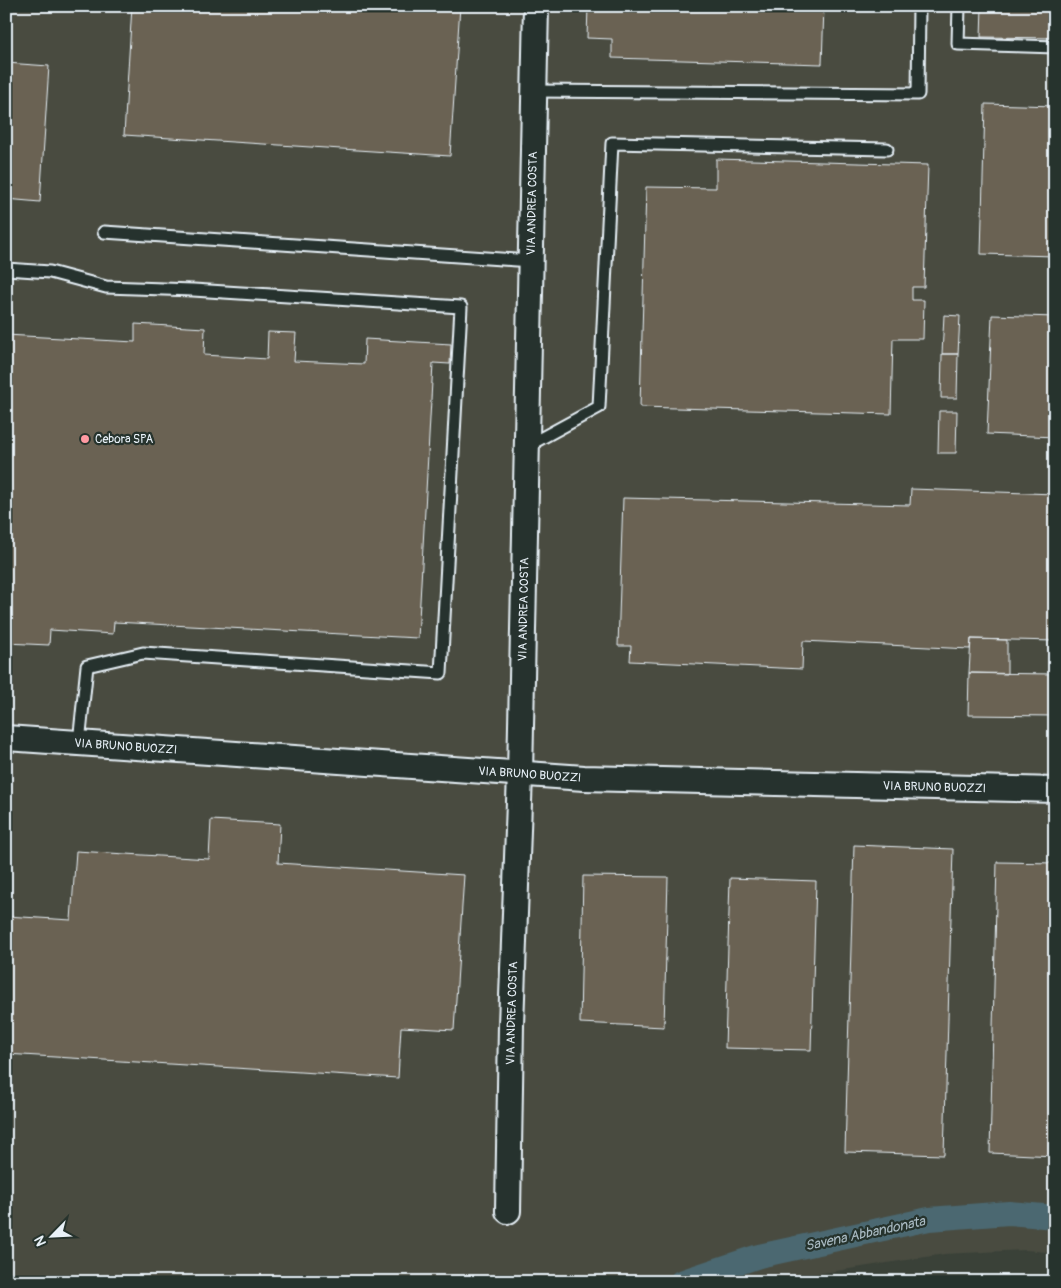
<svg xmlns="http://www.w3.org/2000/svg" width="1061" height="1288" font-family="Pangolin,sans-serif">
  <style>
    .built { fill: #484b40 }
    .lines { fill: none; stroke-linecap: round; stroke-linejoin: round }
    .canal { stroke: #4b6871; stroke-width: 24 }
    .building { fill: #6a6252; stroke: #e8f1f8 }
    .lane-casing { stroke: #e8f1f8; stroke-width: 15 }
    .street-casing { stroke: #e8f1f8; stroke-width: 28 }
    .lane { stroke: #26332d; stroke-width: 11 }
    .street { stroke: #26332d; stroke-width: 24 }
    .poi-dot { fill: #ff9aa2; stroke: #26332d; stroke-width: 2 }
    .labels { text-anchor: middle; stroke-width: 4.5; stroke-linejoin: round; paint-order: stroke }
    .street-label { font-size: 12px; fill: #e8f1f8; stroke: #26332d }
    .poi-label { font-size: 12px; fill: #e8f1f8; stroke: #26332d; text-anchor: start }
    .water-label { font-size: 14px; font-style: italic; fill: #a9bac2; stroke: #26332d }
  </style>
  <rect width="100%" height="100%" fill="#3a4138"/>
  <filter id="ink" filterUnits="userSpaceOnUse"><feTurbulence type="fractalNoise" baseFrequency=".02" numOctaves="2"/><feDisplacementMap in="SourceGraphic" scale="10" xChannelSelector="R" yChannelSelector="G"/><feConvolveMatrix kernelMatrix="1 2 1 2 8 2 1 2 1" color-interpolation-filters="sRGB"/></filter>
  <g filter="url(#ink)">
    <path class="built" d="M6,6H1055V1253L1026,1250L945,1254L830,1272L758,1282H6Z"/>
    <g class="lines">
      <path class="canal" d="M681,1282L759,1256L929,1219L1009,1213L1055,1217"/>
    </g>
    <path class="building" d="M132,6H460L450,156L124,135Z
      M588,6H824L822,64L612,58V39L587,38Z
      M982,6H1055V38L981,37Z
      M6,63L49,66L40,202L6,199Z
      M985,104L1055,106V256L981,254Z
      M716,159L928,165L924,287H912V300H924L923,339H893L891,414L640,407L646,187L716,188Z
      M944,315L960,316L958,354H942Z
      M992,315L1055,317V437L987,434Z
      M135,324L205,328L204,355L267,359L268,332L296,333L294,361L364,364L365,339L451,344L450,364L433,363L418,638L114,622L113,634L50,630L49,645L6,643V335L135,342Z
      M942,354H958L957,398H941Z
      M939,411H957L956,453H938Z
      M911,489L1055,494V641L971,639L970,649L803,641L802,669L630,661L631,646H618L623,498L910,505Z
      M971,639L1007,640V674L969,673Z
      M969,673L1055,674V716L968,715Z
      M211,820L280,824L278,863L464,875L454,1030L401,1027L398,1078L6,1054V916L71,920L76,851L209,859Z
      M854,845L953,849L944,1155L845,1152Z
      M997,862L1055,863V1156L990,1153Z
      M583,876L668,877L664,1027L580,1023Z
      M730,878L816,881L811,1050L725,1048Z"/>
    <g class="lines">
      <g class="lane-casing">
        <path id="lane" d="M959,6L958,44L1055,47
          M534,91L918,94L919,6
          M104,232L531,261
          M6,269L50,272L106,287L193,290L461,307L441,673L143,653L87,666L79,743
          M527,446L599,407L612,143L887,149"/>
      </g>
      <g class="street-casing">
        <g id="street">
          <path id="s1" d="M6,738L584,778L1055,790"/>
          <path id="s2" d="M508,1211L511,1025L520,774L536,6"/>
        </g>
      </g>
      <use href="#lane" class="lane"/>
      <use href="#street" class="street"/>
    </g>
  </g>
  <circle class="poi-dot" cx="85" cy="439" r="5"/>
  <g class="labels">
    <g class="street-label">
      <text dy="4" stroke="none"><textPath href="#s2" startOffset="1008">VIA ANDREA COSTA</textPath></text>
      <text dy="4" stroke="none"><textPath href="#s2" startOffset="602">VIA ANDREA COSTA</textPath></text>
      <text dy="4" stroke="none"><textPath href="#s1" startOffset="120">VIA BRUNO BUOZZI</textPath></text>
      <text dy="4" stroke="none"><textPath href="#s1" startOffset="525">VIA BRUNO BUOZZI</textPath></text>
      <text dy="4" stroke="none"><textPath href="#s1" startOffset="930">VIA BRUNO BUOZZI</textPath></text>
      <text dy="4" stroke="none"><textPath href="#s2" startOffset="198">VIA ANDREA COSTA</textPath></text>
    </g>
    <g class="poi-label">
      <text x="95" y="443">Cebora SPA</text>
    </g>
    <g class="water-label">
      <text transform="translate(865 1233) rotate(-12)" y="5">Savena Abbandonata</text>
    </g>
  </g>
  <rect width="1061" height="1288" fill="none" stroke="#26332d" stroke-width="25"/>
  <rect x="12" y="12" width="1036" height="1263" fill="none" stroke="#e8f1f8" stroke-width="2" filter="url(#ink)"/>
  <g transform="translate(52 1236) rotate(246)" stroke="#26332d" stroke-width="4" paint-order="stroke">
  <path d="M0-4L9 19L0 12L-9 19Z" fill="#e8f1f8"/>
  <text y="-8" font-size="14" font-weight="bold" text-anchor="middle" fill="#e8f1f8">N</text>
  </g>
</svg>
